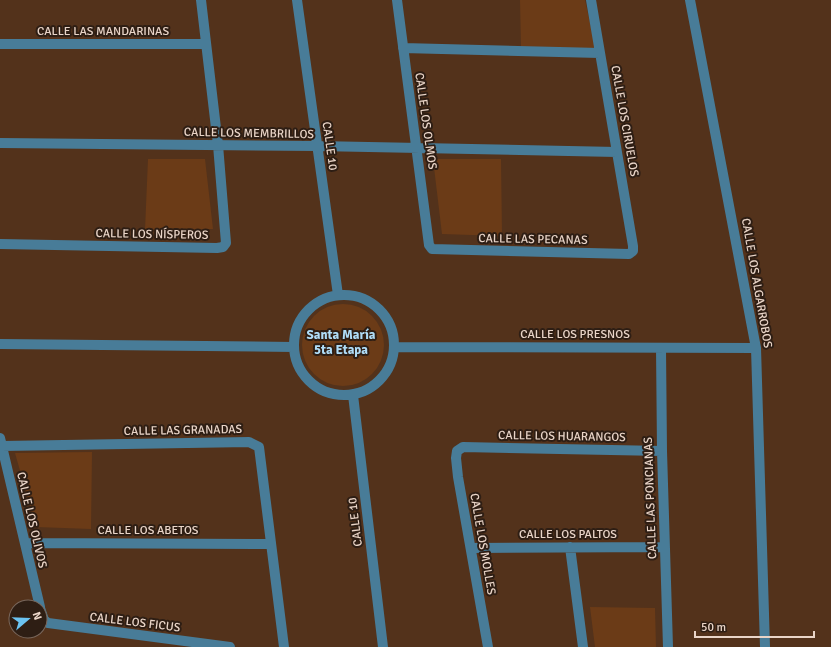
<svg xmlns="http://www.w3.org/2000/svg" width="831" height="647" font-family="Signika,sans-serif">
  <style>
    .green { fill: #6b3b17 }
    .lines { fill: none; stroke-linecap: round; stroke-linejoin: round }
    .minor { stroke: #487c98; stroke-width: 10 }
    .labels { text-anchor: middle; stroke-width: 4; stroke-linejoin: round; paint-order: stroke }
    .street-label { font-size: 12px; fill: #ead5c8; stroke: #2e1e14 }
    .neighbourhood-label { font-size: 13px; font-weight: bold; fill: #b0ddf8; stroke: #2e1e14 }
  </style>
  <rect width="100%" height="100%" fill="#53321b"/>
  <path class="green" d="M520,0H585L596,50L521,48Z
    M148,159H205L213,229L145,230Z
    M433,159H501L502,236L442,234Z
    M302 345a41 41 0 1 1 82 0a41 41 0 1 1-82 0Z
    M92,452L91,529L36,527L15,453Z
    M590,607L655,608L656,647H595Z"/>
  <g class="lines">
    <path class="minor" d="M297,0L338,295
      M397,0L429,245L432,249L629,254L633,251V246L591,0
      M690,0L756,348L765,647
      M0,44H206
      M403,48L600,53
      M0,143L317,146L617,152
      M0,244L217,248L223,247L226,243L218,145L201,0
      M294 345a50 50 0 1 1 100 0a50 50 0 1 1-100 0Z
      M0,344L294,347
      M394,347L756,348
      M661,348L662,451L668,647
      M353,395L383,647
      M0,438L40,607
      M2,446L249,442L259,447L284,647
      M25,543L271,544
      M570,547L583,647
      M471,548L665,547
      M40,608L44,620L48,623L230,647
      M488,647L458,477L456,458L457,451L463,447L662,451"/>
  </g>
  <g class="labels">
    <g class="street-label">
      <text x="103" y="35">CALLE LAS MANDARINAS</text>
      <text transform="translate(426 121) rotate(82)" y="4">CALLE LOS OLMOS</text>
      <text transform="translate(625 121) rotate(80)" y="4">CALLE LOS CIRUELOS</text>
      <text transform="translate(249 133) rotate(1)" y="4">CALLE LOS MEMBRILLOS</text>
      <text transform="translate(330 146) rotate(82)" y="4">CALLE 10</text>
      <text transform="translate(152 234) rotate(1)" y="4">CALLE LOS NÍSPEROS</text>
      <text transform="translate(533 239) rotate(1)" y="4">CALLE LAS PECANAS</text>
      <text transform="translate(757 283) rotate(80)" y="4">CALLE LOS ALGARROBOS</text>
      <text x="575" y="338">CALLE LOS PRESNOS</text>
      <text transform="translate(183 430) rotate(-1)" y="4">CALLE LAS GRANADAS</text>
      <text transform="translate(562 436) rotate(1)" y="4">CALLE LOS HUARANGOS</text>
      <text transform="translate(650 498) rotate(-92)" y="4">CALLE LAS PONCIANAS</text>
      <text transform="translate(32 520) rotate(77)" y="4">CALLE LOS OLIVOS</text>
      <text transform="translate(355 522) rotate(-97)" y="4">CALLE 10</text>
      <text x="148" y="534">CALLE LOS ABETOS</text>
      <text x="568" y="538">CALLE LOS PALTOS</text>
      <text transform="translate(483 544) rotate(80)" y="4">CALLE LOS MOLLES</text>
      <text transform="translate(135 622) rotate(7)" y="4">CALLE LOS FICUS</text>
    </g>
    <g class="neighbourhood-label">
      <text x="341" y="339">Santa María<tspan x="341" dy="15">5ta Etapa</tspan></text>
    </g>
  </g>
  <g transform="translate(28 619) rotate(71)"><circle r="19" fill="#2e1e14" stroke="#79675c"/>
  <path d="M0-3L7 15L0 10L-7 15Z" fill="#6bc3f2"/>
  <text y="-6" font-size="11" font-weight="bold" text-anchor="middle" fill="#ead5c8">N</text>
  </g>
  <path d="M695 631v6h119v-6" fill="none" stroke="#ead5c8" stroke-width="2"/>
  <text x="701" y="631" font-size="12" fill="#ead5c8" stroke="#2e1e14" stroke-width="3" paint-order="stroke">50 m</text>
</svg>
